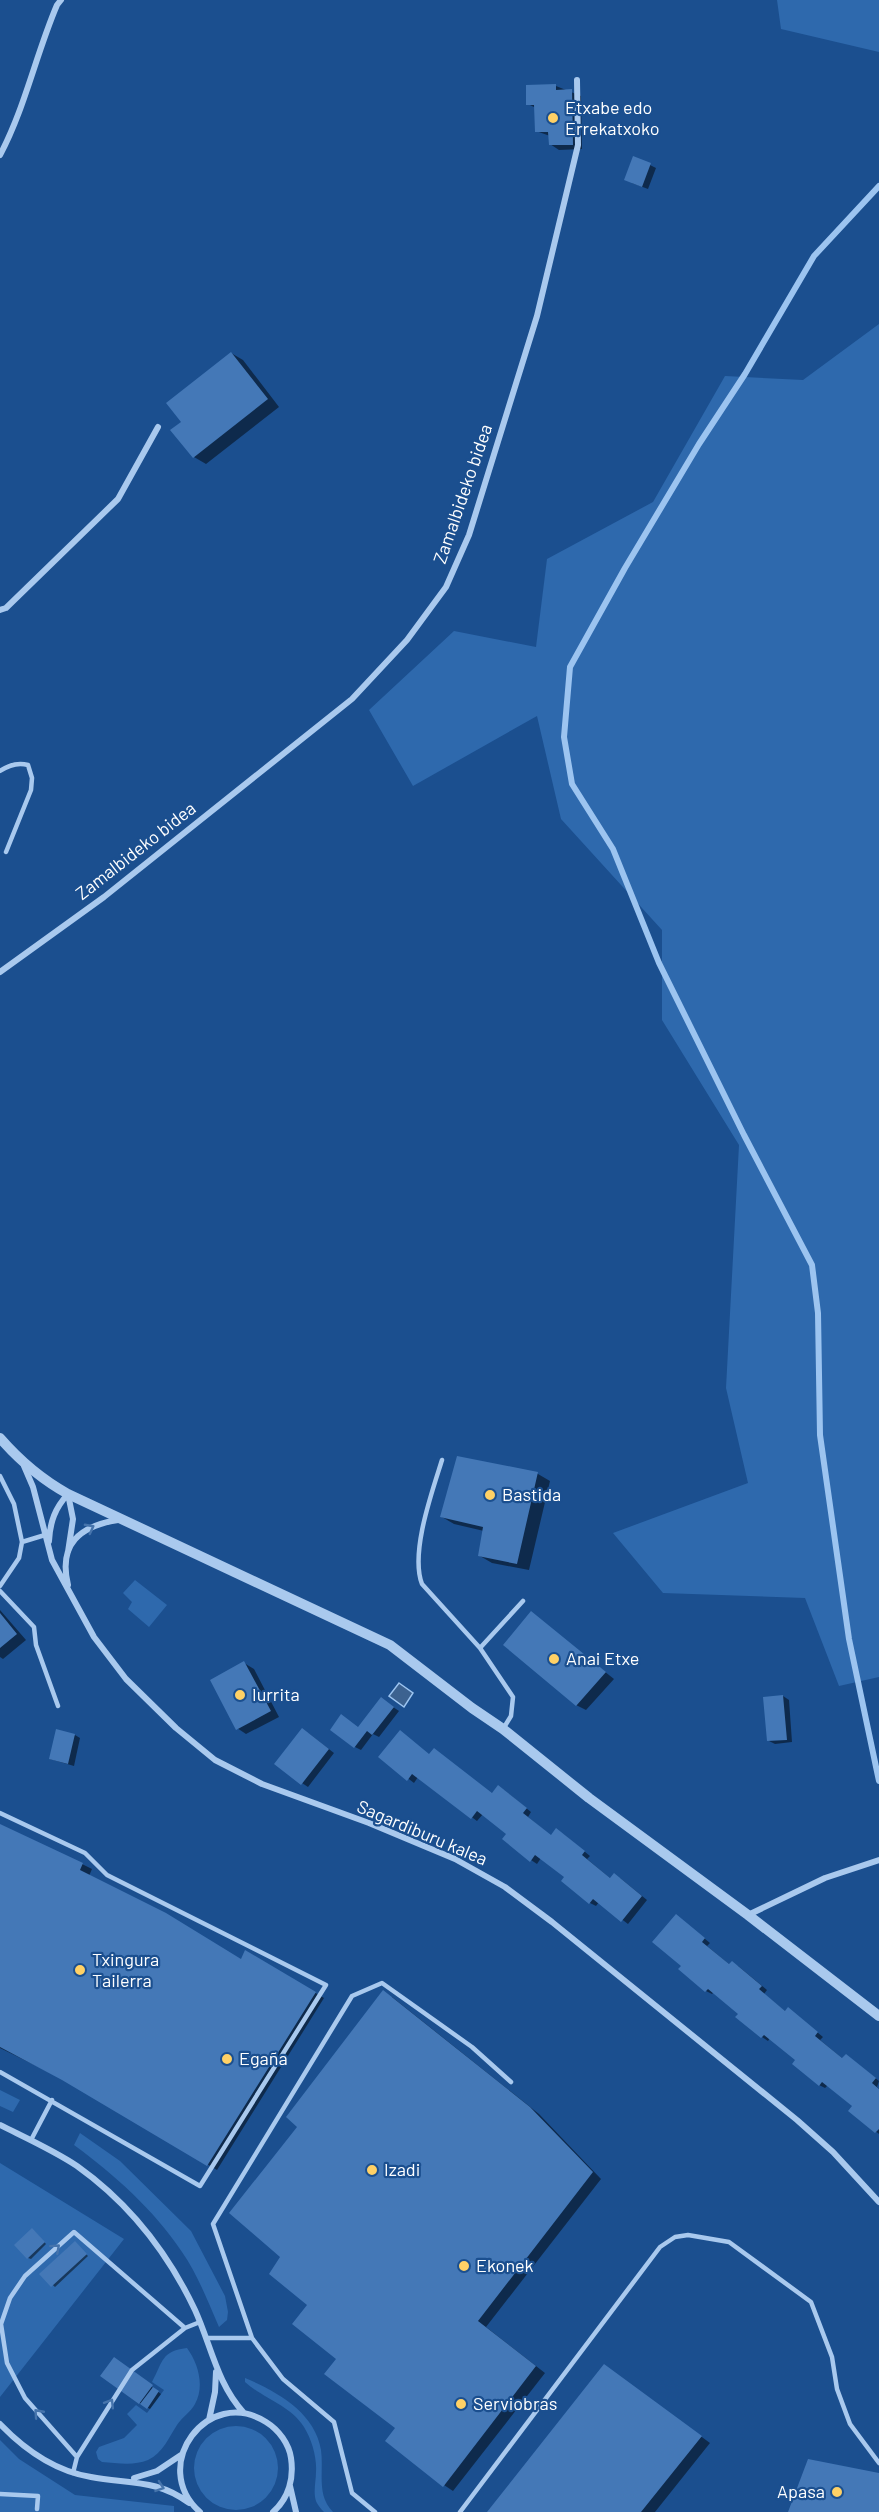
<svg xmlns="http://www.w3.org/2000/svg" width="879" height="2512" font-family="Barlow,sans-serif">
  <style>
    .green { fill: #2e69ad }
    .water { fill: #3c6290; stroke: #9cc4f0; stroke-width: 1.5 }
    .shadow { fill: #0007 }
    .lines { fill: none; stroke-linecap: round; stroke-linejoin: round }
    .stream { stroke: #9cc4f0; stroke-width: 6 }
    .building { fill: #4478b7 }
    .service { stroke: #a9c9ee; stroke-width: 4.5 }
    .minor { stroke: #a9c9ee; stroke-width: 6 }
    .tertiary { stroke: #a9c9ee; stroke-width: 10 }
    .oneway { stroke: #4674ac }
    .poi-dot { fill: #ffd166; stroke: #1b4f8f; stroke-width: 2 }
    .labels { text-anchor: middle; stroke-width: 4.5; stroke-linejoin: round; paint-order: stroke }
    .poi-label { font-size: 18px; fill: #fff; stroke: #1b4f8f; text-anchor: start }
    .street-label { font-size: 18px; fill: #fff; stroke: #1b4f8f }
  </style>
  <rect width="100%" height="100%" fill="#1b4f8f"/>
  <path class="green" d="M777,0H879V52L781,29Z
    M879,324V1677L839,1686L805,1598L663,1593L613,1533L748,1483L726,1388L739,1145L662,1020V930L561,819L537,716L413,786L369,710L454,631L536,647L547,559L653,502L725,376L803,380Z
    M135,1580L167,1605L149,1627L128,1609L132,1602L123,1593Z
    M0,2090L20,2100L13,2112L0,2106Z
    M80,2133L120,2161L191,2231L225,2296L228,2312L227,2320L219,2327C208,2302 198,2275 182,2252C153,2209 116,2176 74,2145Z
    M0,2163L124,2239L0,2397Z
    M187,2348C198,2363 205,2386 195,2404C191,2412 182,2417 177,2425C169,2437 163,2453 148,2460C134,2466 117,2463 102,2462L98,2459L96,2452L99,2447L124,2438L137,2425L127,2414L136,2405L147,2413L164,2390L152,2382C163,2362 161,2351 187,2348Z
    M245,2378C276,2391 315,2412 321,2450C324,2472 316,2495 333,2512H324C321,2509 317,2504 316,2501C313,2492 316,2481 316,2472C317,2458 312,2440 304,2427C290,2405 264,2399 245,2382Z
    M194 2468a42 42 0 1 1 84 0a42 42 0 1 1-84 0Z
    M0,2440L19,2459L75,2495L174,2506V2512H0Z"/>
  <path class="water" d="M399,1683L413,1693L404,1707L389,1696Z"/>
  <path class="shadow" d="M556,86L581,96L582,149L559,150L550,144V136L536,131V108L528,104Z
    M650,165L656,168L648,189L632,183Z
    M231,353L243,360L279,407L206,464L194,457L183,422Z
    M458,1458L538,1474L550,1481L529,1570L492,1563L480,1556L484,1531L454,1524L442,1517Z
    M0,1610L26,1640L3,1659L0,1657Z
    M531,1613L614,1679L586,1710L576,1705Z
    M244,1663L254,1669L279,1717L246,1734L237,1728Z
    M783,1696L789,1700L792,1742L775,1744L769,1741Z
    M387,1703L399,1711L379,1737L373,1734L361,1750L355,1747L359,1729Z
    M308,1733L334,1753L308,1787L302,1783Z
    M75,1735L80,1738L74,1766L50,1759Z
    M430,1755L493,1794L504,1790L531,1812L528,1817L552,1837L563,1834L590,1856L587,1859L611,1879L620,1878L647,1900L628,1924L599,1902L596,1906L590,1903L566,1877L541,1858L537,1864L531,1860L508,1834L483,1814L477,1821L418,1777L414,1783L380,1757Z
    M0,1825L82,1864L92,1869L89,1876L242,1960L246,1952L324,1998L217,2170L71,2083L0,2048Z
    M682,1920L710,1943L707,1946L730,1965L738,1966L767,1990L764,1994L786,2012L794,2013L823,2037L820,2040L843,2059L852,2060L879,2081L877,2087L879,2089V2134L850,2110L854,2106L828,2085L825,2088L819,2085L797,2060L770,2038L768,2041L762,2037L740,2013L714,1992L712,1994L706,1991L683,1966Z
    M392,1997L539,2114L601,2179L486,2327L545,2373L453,2491L444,2485L338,2358L282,2257L299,2126Z
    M35,2232L46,2244L31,2259L28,2258Z
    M77,2245L88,2256L55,2287L42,2275Z
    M115,2359L161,2394L150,2409L140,2403Z
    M605,2366L710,2443L655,2512H489Z"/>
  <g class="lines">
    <path class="stream" d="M879,186L814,256L745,374L699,444L625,568L570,667L564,737L572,784L613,849L659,963L744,1135L812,1265L818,1313L820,1435L849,1639L879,1781"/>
  </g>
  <path class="building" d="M556,84V90L572,89L573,145H549L548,132H535L534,105H526V85Z
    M633,156L651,163L642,187L624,180Z
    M231,352L268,399L193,458L170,430L181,422L166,403Z
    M457,1456L538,1472L517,1564L478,1556L483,1527L440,1517Z
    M531,1611L606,1672L576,1706L503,1645Z
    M0,1613L17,1634L0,1648Z
    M244,1661L271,1711L236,1730L210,1680Z
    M783,1695L787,1740L767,1741L763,1697Z
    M381,1697L394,1707L372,1735L367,1731L354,1748L330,1730L341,1714L358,1727Z
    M302,1728L329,1749L301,1785L274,1764Z
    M56,1729L75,1734L68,1764L49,1759Z
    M400,1730L429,1754L434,1748L492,1793L498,1785L527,1808L523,1813L551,1835L556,1828L585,1851L582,1855L610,1878L614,1873L642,1896L621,1922L593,1899L589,1904L561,1881L564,1877L535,1855L530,1862L502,1839L506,1834L477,1811L471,1819L412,1774L407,1781L378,1757Z
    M0,1824L83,1863L80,1870L166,1913L241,1959L245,1950L316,1992L207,2166L62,2080L0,2047Z
    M676,1914L705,1938L702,1942L729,1964L732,1961L762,1986L759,1989L785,2011L788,2007L818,2032L815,2036L842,2058L846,2054L876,2078L872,2083L879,2089V2129L875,2133L848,2111L852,2106L822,2082L819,2086L792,2064L795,2060L764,2035L761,2038L735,2017L738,2014L708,1989L705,1992L678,1969L681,1966L652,1942Z
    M383,1990L530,2107L593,2172L478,2321L536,2366L443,2487L385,2441L395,2428L324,2374L336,2359L292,2324L307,2305L269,2274L280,2257L229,2213L297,2127L286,2117Z
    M32,2228L45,2242L27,2259L14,2245Z
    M75,2241L87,2254L51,2287L39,2274Z
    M114,2357L153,2385L139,2404L100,2376Z
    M604,2364L702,2436L641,2512H487Z
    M153,2387L159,2391L147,2409L140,2404Z
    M808,2459L879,2473V2512H788Z"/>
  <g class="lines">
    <path class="service" d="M0,771C9,765 18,762 28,765L32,778L31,790L6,852
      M442,1460C432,1492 410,1553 422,1584L480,1648L513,1697L511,1716L503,1729
      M0,1476L14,1504L22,1542L45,1535
      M0,1586L19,1558L22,1542
      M0,1591L34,1627L36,1645L58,1706
      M480,1648L523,1601
      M0,1813L85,1853L107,1875L326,1985L200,2186L0,2072
      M31,2140L52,2100
      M206,2338H252L213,2224L352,1996L382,1983L472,2047L511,2082
      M252,2338L283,2379L334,2422L352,2493L375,2512
      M77,2457L25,2398L7,2363L1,2324L10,2298L25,2276L74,2232L185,2328
      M73,2473L77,2457L132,2370L185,2328L200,2322
      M0,2494L38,2496L37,2509
      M460,2512L660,2247L675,2237L688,2235L729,2242L811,2302L832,2357L837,2389L850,2424L879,2463"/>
    <path class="minor" d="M0,155C25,108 36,54 57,5L61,0
      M0,610L6,608L118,499L158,427
      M0,972L104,897L352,699L407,640L446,587L469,535L537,316L578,145L577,80
      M24,1466L33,1487L52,1560L94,1637L126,1679L176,1728L215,1760L262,1784L369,1823L455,1859L505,1887L552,1922L797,2120L833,2152L879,2202
      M49,1541C50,1522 55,1508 68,1494L73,1519L68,1552
      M68,1585C58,1544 80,1526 118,1520
      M748,1915L825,1878L879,1860
      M0,2125C26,2138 53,2150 77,2166C129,2203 168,2253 195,2310C211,2345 217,2384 244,2413
      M209,2420L215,2392L216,2372
      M0,2424C25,2450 54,2471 91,2477C127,2484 158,2479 189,2503
      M134,2478L157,2471L181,2455
      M290,2486L296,2512
      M200,2512C148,2466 208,2385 266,2422C279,2430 289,2444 291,2458C294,2478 289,2498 273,2512"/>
    <path class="tertiary" d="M0,1438C20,1461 41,1479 68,1494L390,1645L472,1708L503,1729L589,1798L748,1915L879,2016"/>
  </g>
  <defs><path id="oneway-chevron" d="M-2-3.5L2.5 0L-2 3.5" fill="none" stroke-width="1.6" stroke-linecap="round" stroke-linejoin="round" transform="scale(1.5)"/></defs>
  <g class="oneway">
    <use href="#oneway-chevron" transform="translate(90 1528) rotate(-28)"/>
    <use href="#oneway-chevron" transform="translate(56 2248) rotate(-42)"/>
    <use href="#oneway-chevron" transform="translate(110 2403) rotate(-58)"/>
    <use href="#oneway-chevron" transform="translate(38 2413) rotate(-132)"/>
    <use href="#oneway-chevron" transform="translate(160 2487) rotate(19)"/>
  </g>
  <g class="poi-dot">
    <circle cx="553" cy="118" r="6"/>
    <circle cx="490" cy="1495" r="6"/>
    <circle cx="554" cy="1659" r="6"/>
    <circle cx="240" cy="1695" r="6"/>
    <circle cx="80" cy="1970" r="6"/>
    <circle cx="227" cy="2059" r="6"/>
    <circle cx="372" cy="2170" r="6"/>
    <circle cx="464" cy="2266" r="6"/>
    <circle cx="461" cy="2404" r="6"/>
    <circle cx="837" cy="2492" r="6"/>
  </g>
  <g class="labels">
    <g class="poi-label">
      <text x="565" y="114">Etxabe edo<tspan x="565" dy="21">Errekatxoko</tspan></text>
      <text x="502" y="1501">Bastida</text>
      <text x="566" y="1665">Anai Etxe</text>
      <text x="252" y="1701">Iurrita</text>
      <text x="92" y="1966">Txingura<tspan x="92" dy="21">Tailerra</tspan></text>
      <text x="239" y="2065">Egaña</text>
      <text x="384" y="2176">Izadi</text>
      <text x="476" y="2272">Ekonek</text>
      <text x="473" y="2410">Serviobras</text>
      <text x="825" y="2498" text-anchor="end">Apasa</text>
    </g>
    <g class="street-label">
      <text transform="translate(463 494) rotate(-71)" y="6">Zamalbideko bidea</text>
      <text transform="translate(136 851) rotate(-38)" y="6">Zamalbideko bidea</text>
      <text transform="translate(422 1833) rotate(23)" y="6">Sagardiburu kalea</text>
    </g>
  </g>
</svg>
